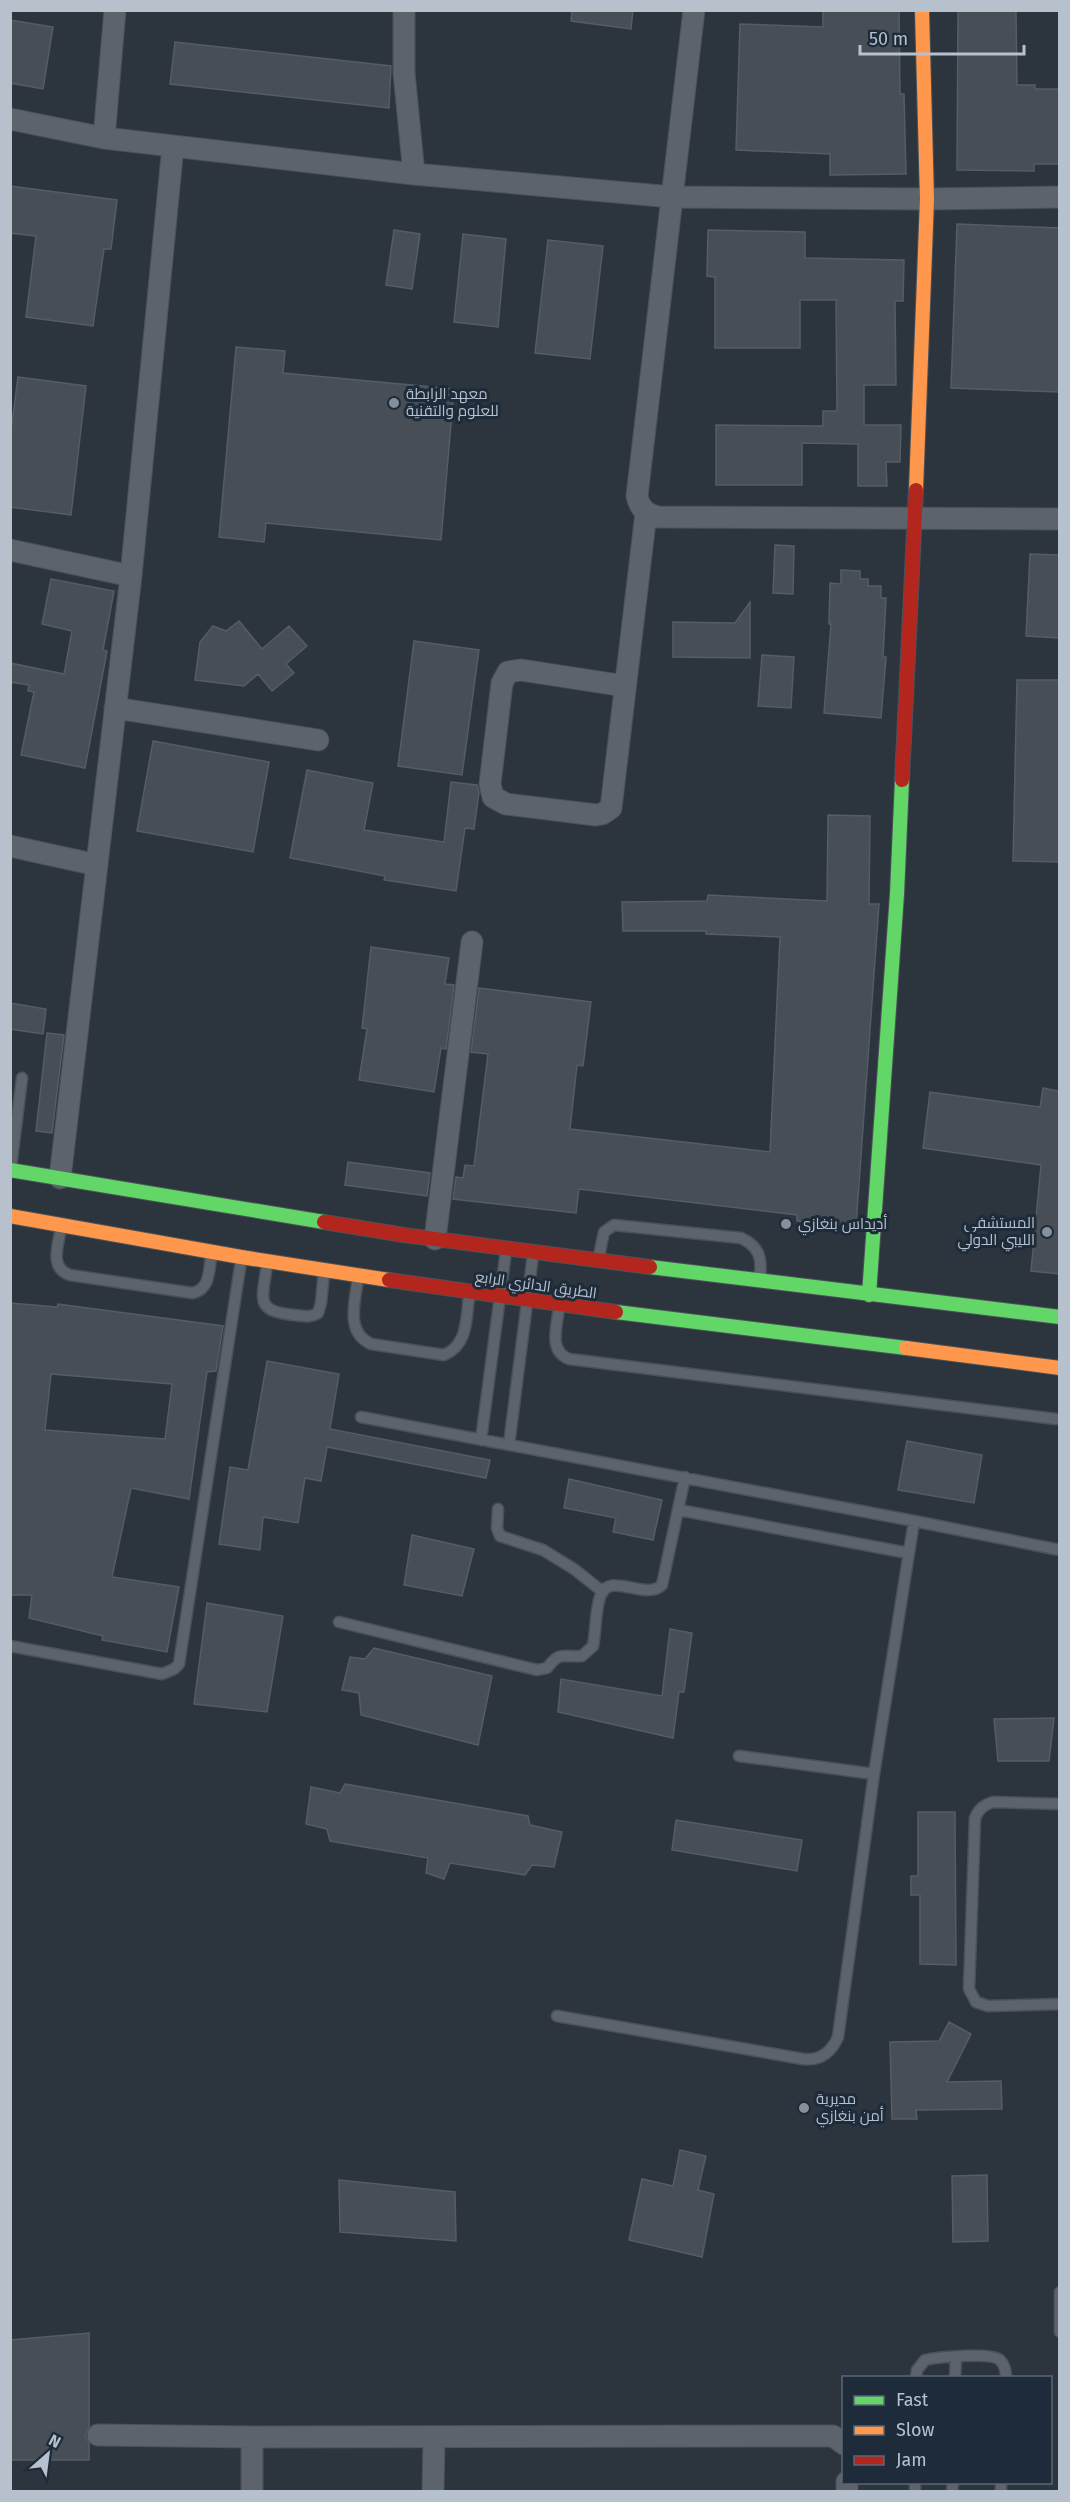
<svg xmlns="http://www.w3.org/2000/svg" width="1070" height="2502" font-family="'Fira Sans',Cairo,sans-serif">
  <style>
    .building { fill: #474e56; stroke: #545c65; stroke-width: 1.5; fill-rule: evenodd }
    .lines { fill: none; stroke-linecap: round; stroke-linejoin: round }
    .lane-casing { stroke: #4b5158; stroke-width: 13 }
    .street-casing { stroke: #4b5158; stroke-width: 23 }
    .fast-casing { stroke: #4b5158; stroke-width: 16 }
    .slow-casing { stroke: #4b5158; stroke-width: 16 }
    .jam-casing { stroke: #4b5158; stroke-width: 16 }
    .lane { stroke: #5d636b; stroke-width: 10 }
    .street { stroke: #5d636b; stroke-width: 21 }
    .fast { stroke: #63d668; stroke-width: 14 }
    .slow { stroke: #ff974d; stroke-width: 14 }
    .jam { stroke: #b3261e; stroke-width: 14 }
    .poi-dot { fill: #86909c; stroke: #1e2b3a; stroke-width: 2 }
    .labels { text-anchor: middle; stroke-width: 6; stroke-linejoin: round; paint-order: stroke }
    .poi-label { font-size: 15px; fill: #b7c1ce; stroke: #1e2b3a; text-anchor: start }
    .street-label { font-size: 15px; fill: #b7c1ce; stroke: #1e2b3a }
  </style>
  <rect width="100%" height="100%" fill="#2c353e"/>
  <path class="building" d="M572,10H633L631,29L571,21Z
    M823,10H899L900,94H904L906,174L830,175V154L736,150L740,24L823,27Z
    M958,10H1016L1017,85H1035V89H1059V164H1034V171L957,170Z
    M10,20L53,27L43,89L10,83Z
    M175,42L391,66L389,108L170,84Z
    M10,186L117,200L111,249H104L93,326L26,317L36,236L10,233Z
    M957,224L1059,228V392L951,388Z
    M394,230L420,234L412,289L386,285Z
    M708,230L805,232V258L904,260L903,301H895L896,385H864V425H901L900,462H886L887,486H858V444L802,443V485H716V425L823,426V411H837L836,300H800V348H715V277L707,276Z
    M463,234L506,239L498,327L454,322Z
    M548,240L603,246L590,359L535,353Z
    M236,347L285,351L283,373L454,389L441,540L266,523L264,542L219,537Z
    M18,377L86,386L71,515L10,507V438Z
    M775,545L794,546L793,594L773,593Z
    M1030,554L1059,555V638L1026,636Z
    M841,570L860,571V579H868V586H881V598H886L883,657H886L881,718L824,713L831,624H829L830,583L841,584Z
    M51,579L114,591L103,650L107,651L85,768L21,755L34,692L28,691L29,685L10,682V663L64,674L72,631L42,624Z
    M750,602V658L673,657V622L735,623Z
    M239,621L262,649L289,626L307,646L286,664L294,673L272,691L258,674L244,686L195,680L200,642L213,626L226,631Z
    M414,641L479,650L462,775L398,766Z
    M762,655L794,657L791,708L758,706Z
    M1017,680H1059V862L1013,861Z
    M153,741L269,762L253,852L137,831Z
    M307,770L373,783L364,830L444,842L451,782L477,785L479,792L474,829L465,828L456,891L384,880L385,876L290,858Z
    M828,815L870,816L869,904H879L856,1226L797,1221V1215L579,1189L576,1213L453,1199L456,1177L463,1178L465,1165L474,1166L488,1054L471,1052L479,988L591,1002L583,1066L577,1065L570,1129L770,1152L780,937L706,934V931H623L622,902L707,901L708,895L827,901Z
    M371,947L449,958L445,984L454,985L446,1049L441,1048L434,1092L359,1080L367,1029L362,1028Z
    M10,1003L46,1009L43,1034L10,1029Z
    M47,1033L64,1035L52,1133L36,1131Z
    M1043,1088L1059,1091V1274L1031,1271L1041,1165L923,1148L930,1092L1040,1107Z
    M348,1162L430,1173L427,1196L345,1185Z
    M10,1303L57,1307L58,1304L223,1326L216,1371L207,1372L189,1499L131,1488L112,1577L179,1587L167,1652L102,1640L103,1636L29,1618L32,1595H10ZM51,1374L172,1384L165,1439L45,1430Z
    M267,1361L339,1374L330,1429L490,1460L486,1478L327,1447L321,1481L305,1478L298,1523L263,1517L260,1550L219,1544L230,1467L248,1470Z
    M907,1441L982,1455L974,1503L898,1490Z
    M569,1479L662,1500L653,1540L613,1532L616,1518L564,1508Z
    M412,1535L474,1549L462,1596L404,1585Z
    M207,1603L283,1616L267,1712L194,1704Z
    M670,1629L692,1633L684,1692H679L673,1738L558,1712L561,1679L662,1696Z
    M374,1648L492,1676L478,1745L361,1715L359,1693L342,1690L350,1657L365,1659Z
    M1054,1718L1049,1761H998L994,1719Z
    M345,1784L528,1816L530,1825L562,1832L554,1867L532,1865L525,1875L450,1863L444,1879L426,1873L428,1858L330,1841L327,1829L306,1824L311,1787L340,1793Z
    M918,1812H955L956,1965L920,1964V1895H911V1876H918Z
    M676,1820L802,1840L797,1871L672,1850Z
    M949,2022L971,2034L947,2082L1001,2081L1002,2109L916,2110L917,2119H892L890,2042L939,2041Z
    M680,2150L706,2156L698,2190L714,2194L702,2257L629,2240L642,2179L673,2186Z
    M987,2175L988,2241L953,2242L952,2176Z
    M339,2180L455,2192L456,2241L340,2232Z
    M89,2333V2427L85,2435L89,2443V2460H10V2340Z"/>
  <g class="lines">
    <g class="lane-casing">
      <path id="lane" d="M11,1167L22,1078
        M61,1228C58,1246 49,1268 70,1275L192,1293C210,1290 209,1271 211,1256
        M599,1256L604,1232L614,1225L741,1238C759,1246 762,1258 760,1276
        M267,1264C263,1298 253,1311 294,1315C303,1316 310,1318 318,1313L321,1303L324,1272
        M358,1278C355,1302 345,1332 371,1344L444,1355C468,1345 466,1319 469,1297
        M559,1308C557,1326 548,1351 569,1359L1056,1419
        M361,1417L914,1521L1060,1550
        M481,1440L506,1251
        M509,1445L533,1255
        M498,1509L497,1528L500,1536L543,1550L574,1569L603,1592
        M679,1510L908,1553
        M339,1622L537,1670L547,1668C561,1650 562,1658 582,1656L593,1646C596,1631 595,1609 601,1594C611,1572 646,1601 662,1585L685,1477
        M10,1646L162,1674L174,1669L179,1664L241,1261
        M739,1756L874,1774
        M1060,1804L994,1802C985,1804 979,1808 975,1818L969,1989L976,2002L988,2006L1060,2004
        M557,2016L803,2059C820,2061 831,2053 838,2037L874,1774L914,1521
        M1060,2292V2332
        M916,2378L917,2370L925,2360C938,2357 991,2352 1000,2360C1005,2365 1006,2371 1006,2378
        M955,2378L956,2358
        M915,2492V2482
        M952,2492L953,2482
        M1001,2492V2482"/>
    </g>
    <g class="street-casing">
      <path id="street" d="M404,10V73L414,174
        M694,10L637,496C640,509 646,514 658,517L1060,519
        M10,119L104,138L414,174L672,197L927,199L1060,197
        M104,138L115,10
        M10,550L131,576
        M625,686L521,670L508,672L502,683L490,784L493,797L506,804L596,815L602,814L611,808L646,513
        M115,708L318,740
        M10,846L97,865
        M60,1178L131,576L173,146
        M435,1239L472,942
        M98,2435L252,2437L833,2436L844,2444
        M252,2437V2492
        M847,2482V2492
        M433,2492L434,2437"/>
    </g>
    <g class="fast-casing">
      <path id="fast" d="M10,1170L324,1222
        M650,1267L1060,1317
        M869,1295L897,894L902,780
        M616,1312L906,1348"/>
    </g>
    <g class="slow-casing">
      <path id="slow" d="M916,490L927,199L922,10
        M10,1216L241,1257L389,1280
        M906,1348L1060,1368"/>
    </g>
    <g class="jam-casing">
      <path id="jam" d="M902,780L916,490
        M324,1222L404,1235L650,1267
        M389,1280L616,1312"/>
    </g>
    <use href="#lane" class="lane"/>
    <use href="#street" class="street"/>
    <use href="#fast" class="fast"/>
    <use href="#slow" class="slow"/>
    <use href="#jam" class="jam"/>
  </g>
  <g class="poi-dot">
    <circle cx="394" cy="403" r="6"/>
    <circle cx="786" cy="1224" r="6"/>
    <circle cx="1047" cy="1232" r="6"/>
    <circle cx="804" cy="2108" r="6"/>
  </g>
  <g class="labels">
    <g class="poi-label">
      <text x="406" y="399">معهد الرابطة<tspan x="406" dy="17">للعلوم والتقنية</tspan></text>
      <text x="1035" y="1228" text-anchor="end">المستشفي<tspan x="1035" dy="17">الليبي الدولي</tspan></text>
      <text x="798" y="1229">أديداس بنغازي</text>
      <text x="816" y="2104">مديرية<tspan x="816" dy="17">أمن بنغازي</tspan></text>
    </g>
    <g class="street-label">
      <text transform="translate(536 1285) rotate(8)" y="5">الطريق الدائري الرابع</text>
    </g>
  </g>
  <rect width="1070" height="2502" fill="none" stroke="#b7c1ce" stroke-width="24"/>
  <rect x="842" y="2376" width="210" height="108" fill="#1e2b3a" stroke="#5b6775" stroke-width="1.5"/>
  <rect x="854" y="2396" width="30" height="9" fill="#63d668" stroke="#5b6775" stroke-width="1.5"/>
  <text x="896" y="2406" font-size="18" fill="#b7c1ce">Fast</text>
  <rect x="854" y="2426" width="30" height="9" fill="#ff974d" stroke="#5b6775" stroke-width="1.5"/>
  <text x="896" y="2436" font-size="18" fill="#b7c1ce">Slow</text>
  <rect x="854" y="2456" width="30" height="9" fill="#b3261e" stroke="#5b6775" stroke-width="1.5"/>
  <text x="896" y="2466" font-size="18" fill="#b7c1ce">Jam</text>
  <g transform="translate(48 2454) rotate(28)" stroke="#1e2b3a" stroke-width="4.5" paint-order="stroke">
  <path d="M0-4.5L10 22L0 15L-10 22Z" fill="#b7c1ce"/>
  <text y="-9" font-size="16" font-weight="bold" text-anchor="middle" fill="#b7c1ce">N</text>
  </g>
  <path d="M860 45v9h164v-9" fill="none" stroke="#b7c1ce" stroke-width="3"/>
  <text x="869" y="45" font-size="18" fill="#b7c1ce" stroke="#1e2b3a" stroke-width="4.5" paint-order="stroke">50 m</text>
</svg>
